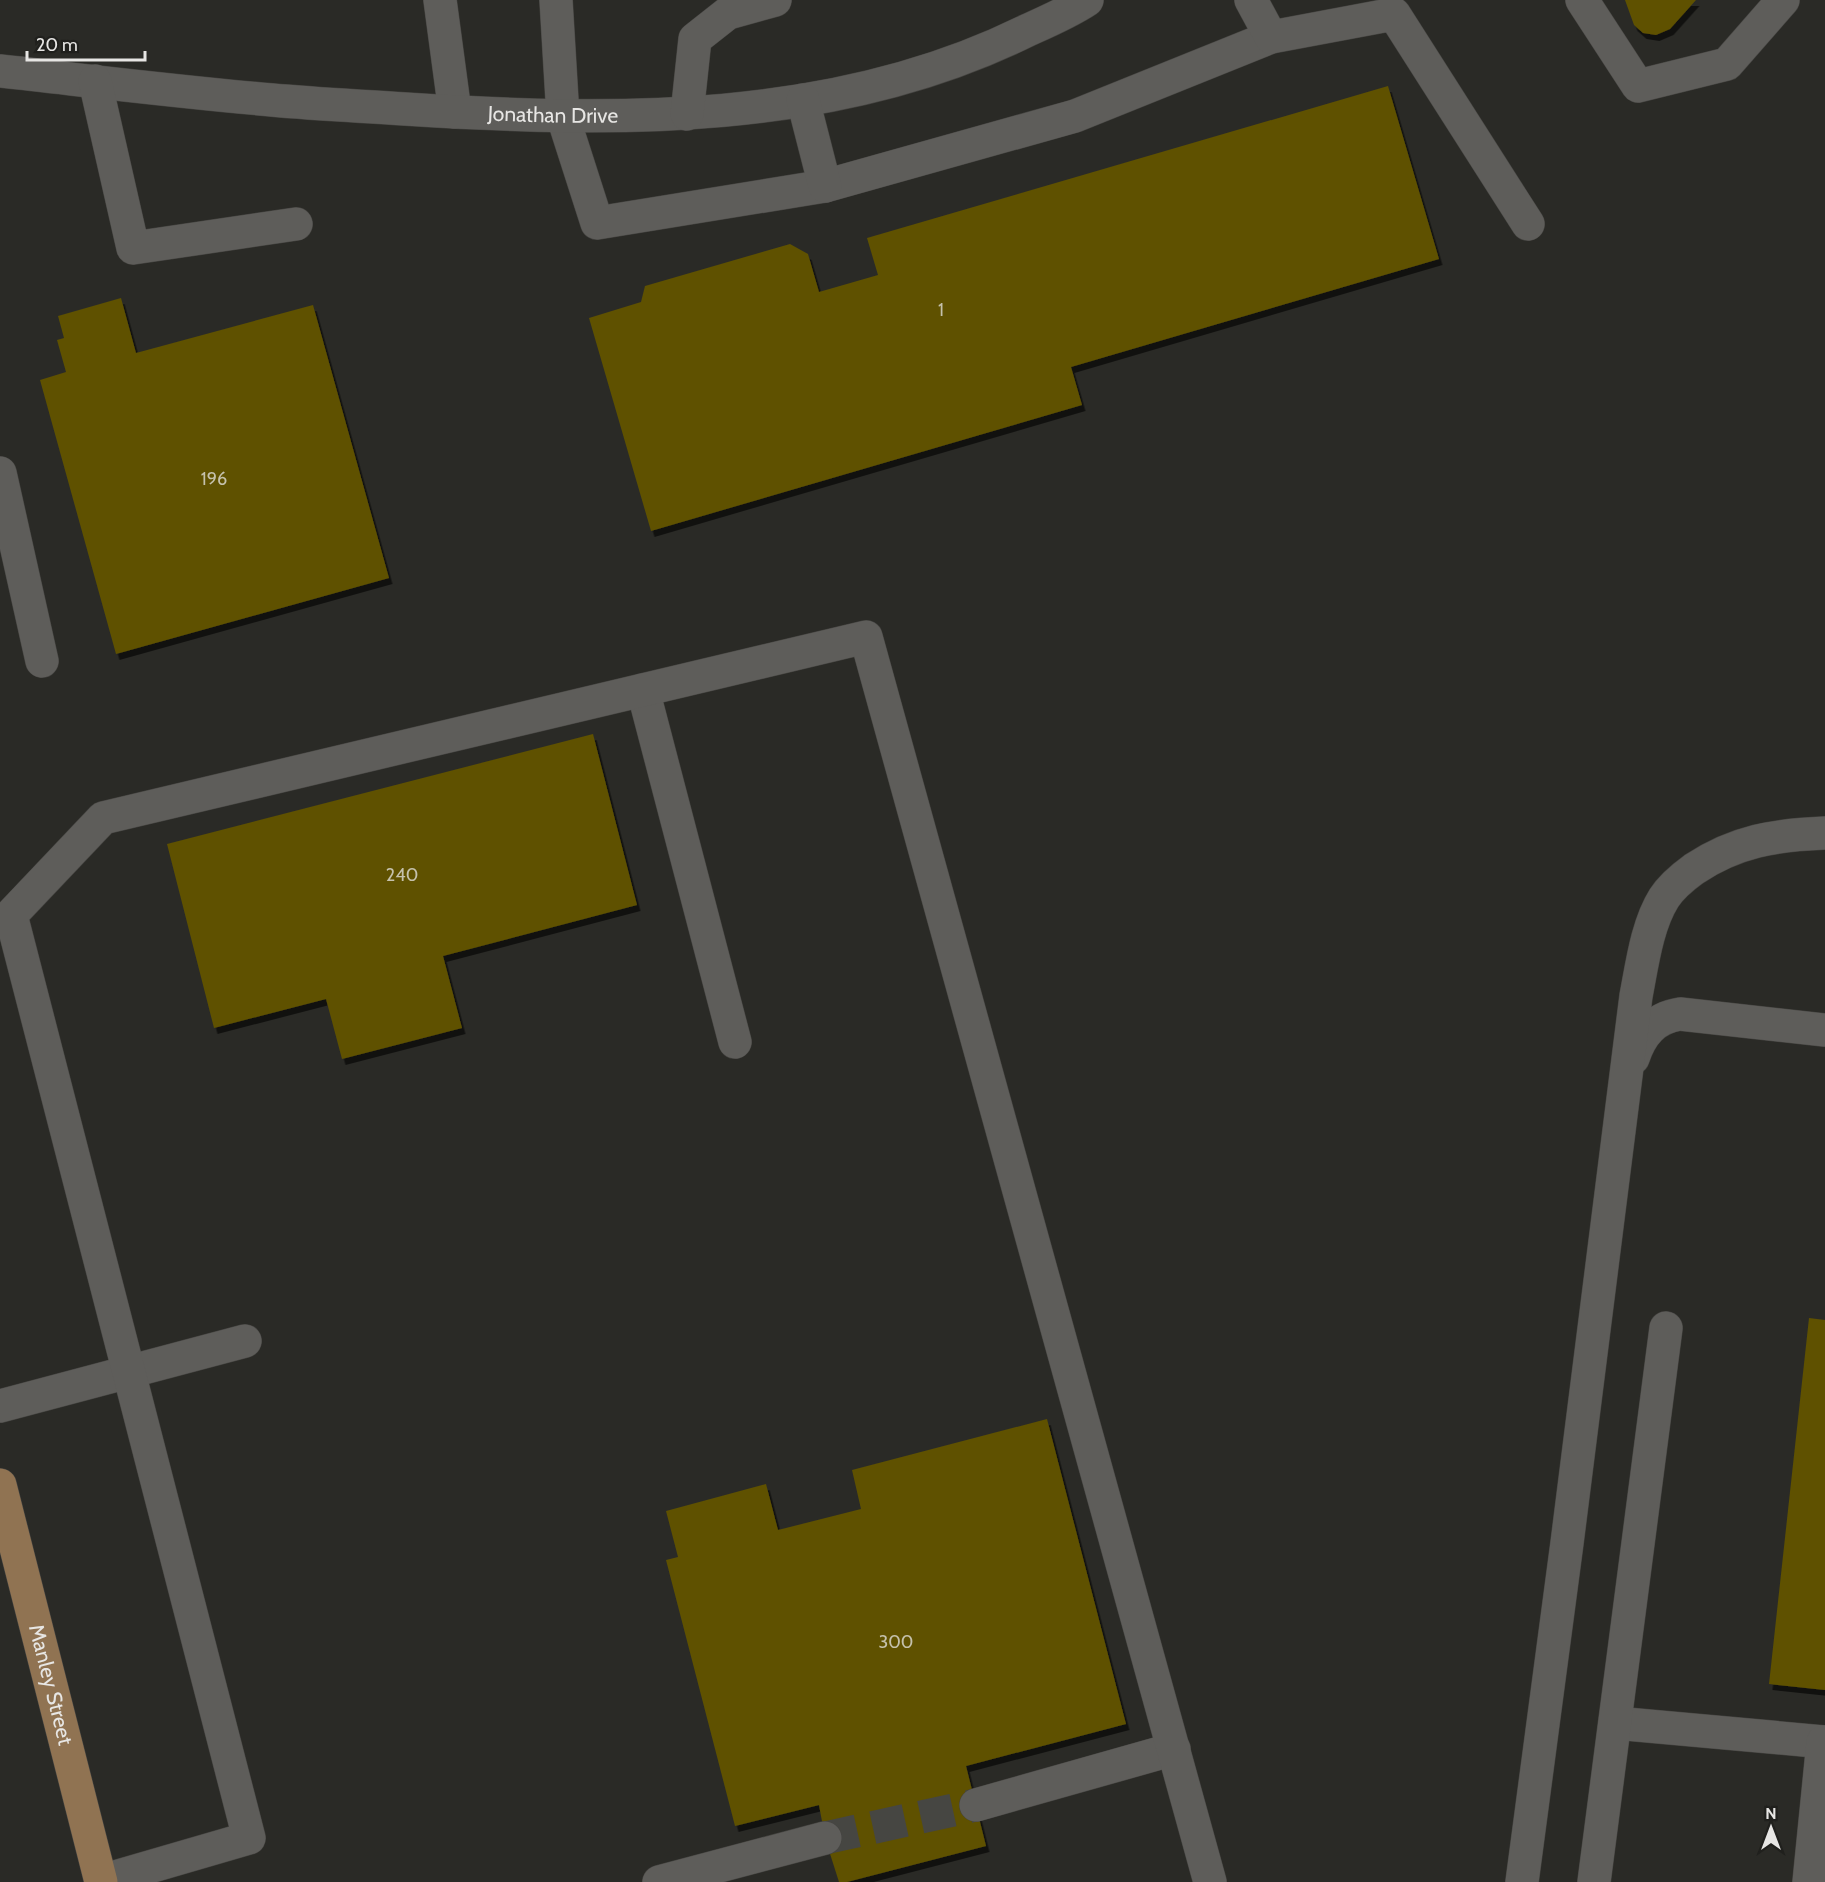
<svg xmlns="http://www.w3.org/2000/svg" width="1825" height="1882" font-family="Cabin,sans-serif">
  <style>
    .building { fill: #5e5106; filter: url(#shadow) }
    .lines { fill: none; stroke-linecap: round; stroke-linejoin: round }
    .minor-tunnel { stroke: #464642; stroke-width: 33; stroke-dasharray: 33 16; stroke-linecap: butt }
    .minor-casing { stroke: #464542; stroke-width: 34 }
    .major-casing { stroke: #464542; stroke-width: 34 }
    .minor { stroke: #5e5d5a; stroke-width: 33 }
    .major { stroke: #907352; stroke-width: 33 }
    .labels { text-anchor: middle; stroke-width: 4.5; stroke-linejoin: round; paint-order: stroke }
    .number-label { font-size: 18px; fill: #c5c1ac }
    .street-label { font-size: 21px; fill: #e7e6e4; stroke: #20201d }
  </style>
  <defs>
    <filter id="shadow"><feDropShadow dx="3.5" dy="6" stdDeviation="0" flood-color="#0009"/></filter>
  </defs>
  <rect width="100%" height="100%" fill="#2a2a26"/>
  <path class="building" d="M1625,0H1696L1670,29L1656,35L1643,33L1634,25Z
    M1388,86L1439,259L1071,367L1082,405L651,531L589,318L641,302L645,286L790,244L808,254L819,292L878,275L867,238Z
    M121,298L136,353L313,305L389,578L116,654L40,380L66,372L57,340L64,338L58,316Z
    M593,734L637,905L443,956L462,1028L342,1059L326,999L214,1028L167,844Z
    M1809,1318L1825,1320V1690L1769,1684Z
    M1047,1419L1126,1724L966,1766L986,1846L847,1882H839L825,1838L819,1805L735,1826L666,1560L678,1557L666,1511L766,1484L778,1530L861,1509L852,1470Z"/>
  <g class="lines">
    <path class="minor-tunnel" d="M825,1838L976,1805"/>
    <g class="minor-casing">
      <g id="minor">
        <path d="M440,0L455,112"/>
        <path d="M556,0L563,117L597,223L825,186L1075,116L1271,37"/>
        <path d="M1251,0L1271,37L1394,14L1528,224"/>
        <path d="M1582,0L1638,86L1727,64L1783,0"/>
        <path id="s1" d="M0,71C91,81 181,92 272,100C316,104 361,106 405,109C615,122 835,126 1028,30C1048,21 1069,12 1087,0"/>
        <path d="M95,81L133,248L296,224"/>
        <path d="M803,100L825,186"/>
        <path d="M687,114L695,39L728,13L775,0"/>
        <path d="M0,473L42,661"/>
        <path d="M643,690L735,1042"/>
        <path d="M1633,1058C1641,1034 1654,1018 1680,1014L1825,1030"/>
        <path d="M0,1406L245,1341"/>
        <path d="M1615,1723L1825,1742"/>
        <path d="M976,1805L1174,1749"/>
        <path d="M101,1881L249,1838L11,915L103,818L866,637L1210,1882"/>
        <path d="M659,1882L825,1838"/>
        <path d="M1522,1882L1567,1543L1636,996C1642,965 1647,925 1664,898C1671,887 1683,877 1694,869C1736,841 1775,835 1825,833"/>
        <path d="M1594,1882L1666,1328"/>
        <path d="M1809,1882L1823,1742"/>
      </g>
    </g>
    <g class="major-casing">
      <g id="major">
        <path id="s2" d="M0,1485L101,1882"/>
      </g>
    </g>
    <use href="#minor" class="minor"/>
    <use href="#major" class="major"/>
  </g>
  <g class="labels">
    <g class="number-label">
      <text x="941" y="316">1</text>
      <text x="214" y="485">196</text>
      <text x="402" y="881">240</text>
      <text x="896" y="1648">300</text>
    </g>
    <g class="street-label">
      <text dy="7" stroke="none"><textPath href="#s1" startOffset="555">Jonathan Drive</textPath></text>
      <text dy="7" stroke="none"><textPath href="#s2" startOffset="206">Manley Street</textPath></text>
    </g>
  </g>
  <g transform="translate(1771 1828)" stroke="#20201d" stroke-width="4.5" paint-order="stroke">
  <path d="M0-4.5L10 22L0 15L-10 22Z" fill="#e7e6e4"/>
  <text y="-9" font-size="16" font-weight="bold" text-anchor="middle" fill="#e7e6e4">N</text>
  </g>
  <path d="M27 51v9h118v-9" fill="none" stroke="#e7e6e4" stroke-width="3"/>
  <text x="36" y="51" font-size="18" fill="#e7e6e4" stroke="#20201d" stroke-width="4.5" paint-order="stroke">20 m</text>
</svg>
